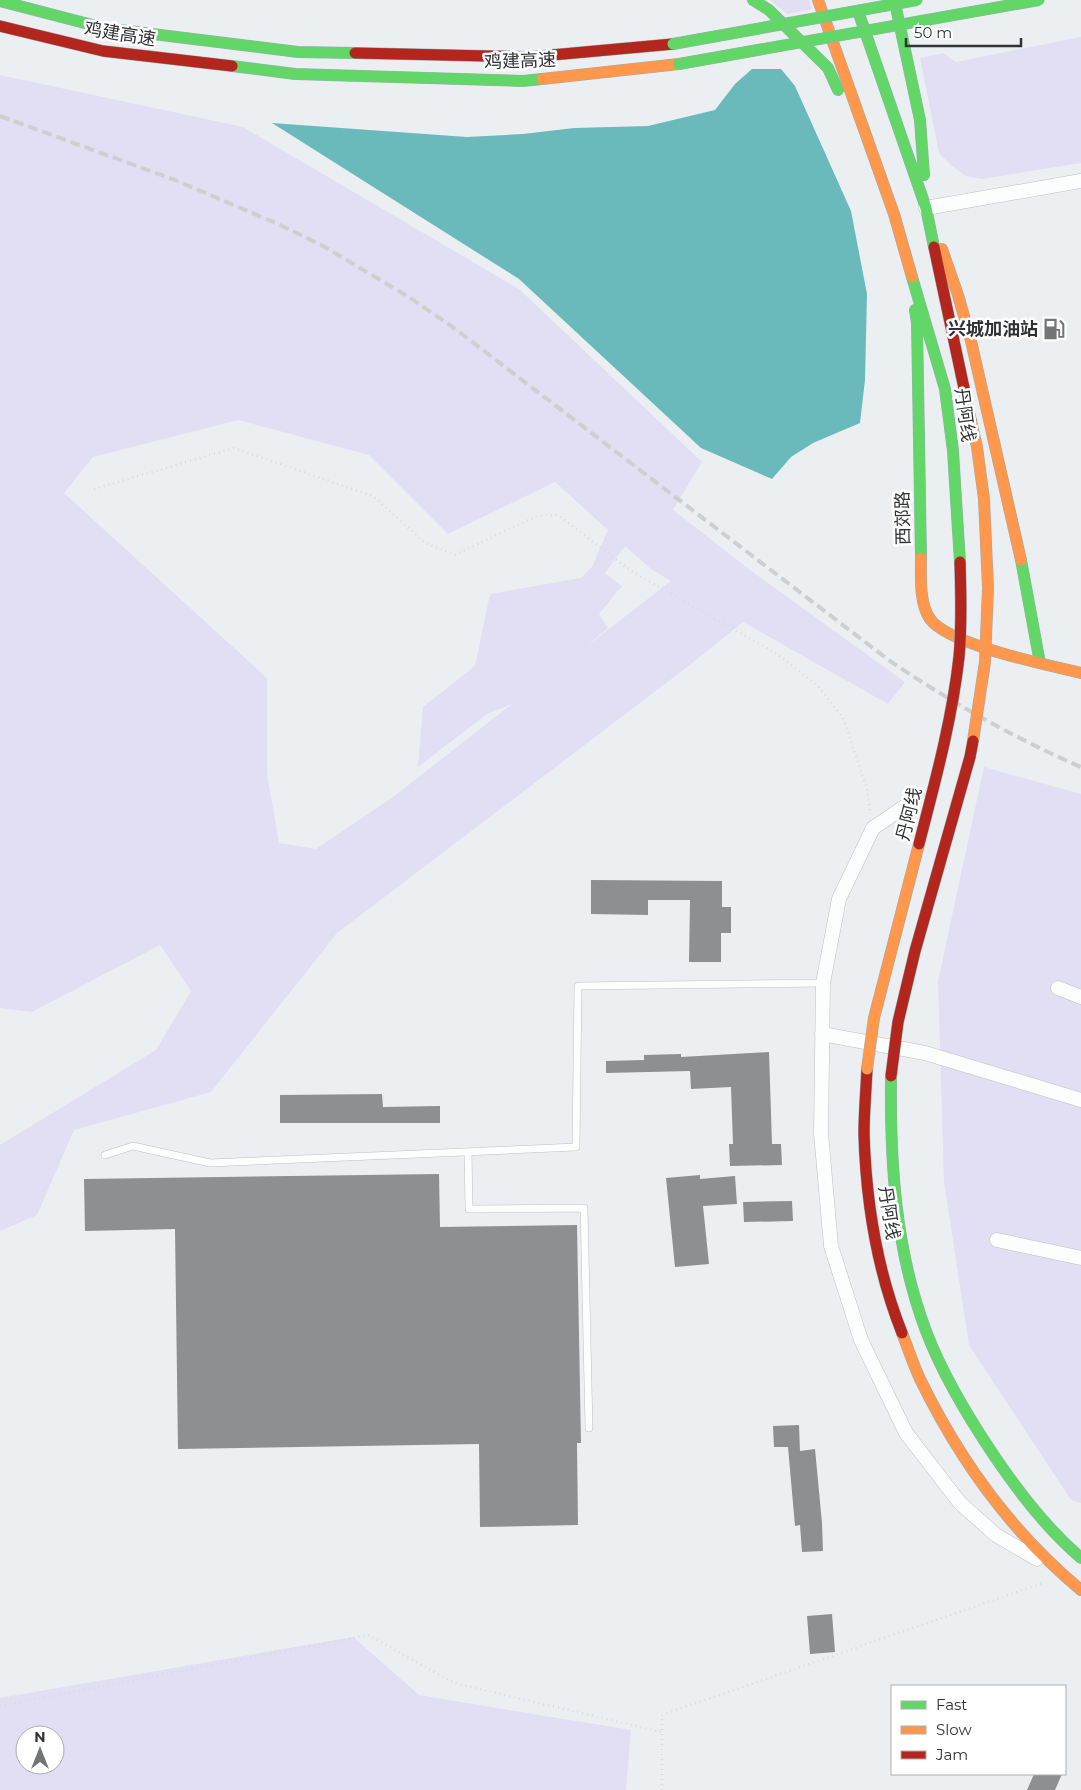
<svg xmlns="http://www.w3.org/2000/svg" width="1081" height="1790" font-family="Montserrat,'Noto Sans SC',sans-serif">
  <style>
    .green { fill: #e2def4; fill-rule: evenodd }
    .water { fill: #6ababc }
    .building { fill: #8d8f91 }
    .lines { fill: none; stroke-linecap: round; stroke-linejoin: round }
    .lane-casing { stroke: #bdc0c2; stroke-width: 8 }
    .street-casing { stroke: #bdc0c2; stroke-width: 15 }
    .fast-casing { stroke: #98afb6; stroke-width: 12 }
    .slow-casing { stroke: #98afb6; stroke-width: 12 }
    .jam-casing { stroke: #98afb6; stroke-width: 12 }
    .path { stroke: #d9dbdc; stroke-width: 2.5; stroke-dasharray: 1 4; stroke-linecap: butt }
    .lane { stroke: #fcfdfd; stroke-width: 7 }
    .street { stroke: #fcfdfd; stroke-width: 14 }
    .fast { stroke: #63d668; stroke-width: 11 }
    .slow { stroke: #ff974d; stroke-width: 11 }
    .jam { stroke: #b3261e; stroke-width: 11 }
    .rail { stroke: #cecfd0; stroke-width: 4; stroke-dasharray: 10 5; stroke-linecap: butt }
    .fast-bridge-casing { stroke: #98afb6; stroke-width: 12; stroke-linecap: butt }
    .slow-bridge-casing { stroke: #98afb6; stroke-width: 12; stroke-linecap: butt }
    .jam-bridge-casing { stroke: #98afb6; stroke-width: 12; stroke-linecap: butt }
    .fast-bridge { stroke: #63d668; stroke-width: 11 }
    .slow-bridge { stroke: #ff974d; stroke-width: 11 }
    .jam-bridge { stroke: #b3261e; stroke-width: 11 }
    .labels { text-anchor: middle; stroke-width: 5; stroke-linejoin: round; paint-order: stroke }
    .street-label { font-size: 18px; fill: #303234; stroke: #fff }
    .poi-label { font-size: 18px; font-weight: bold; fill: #303234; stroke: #fff; text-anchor: end }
  </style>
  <rect width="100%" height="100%" fill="#eceff2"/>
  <path class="green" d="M770,0H809L812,9L787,14Z
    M1081,37V163L982,179L966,176L952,166L939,153L920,58L943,53L956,62Z
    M0,75L243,127L519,289L702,462L673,510L754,573L905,682L888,704L743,622L686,668L337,933L211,1092L74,1130L37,1215L0,1231V1145L156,1050L191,991L160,945L32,1012L0,1008ZM238,420L369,455L448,534L555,482L608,530L592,567L581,578L490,594L475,666L423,707L418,767L487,714L512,704L393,797L316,849L279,843L267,774V678L64,493L93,457ZM625,546L651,569L671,581L583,649L608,628L599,614L622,586L605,573Z
    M984,767L1081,794V1503L1071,1500L969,1345L944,1182L938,981Z
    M353,1637L419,1695L631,1730L626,1790H0V1698ZM25,1735H55V1765H25Z"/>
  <path class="water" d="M752,69H781L795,86L851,211L867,294L865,380L860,423L813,443L791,457L772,479L701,448L519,279L272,123L467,137L523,134L574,128L648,126L715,110L735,84Z"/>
  <path class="building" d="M591,880L722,881V907H731V933H721V962H689L690,900H648V915L591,914Z
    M769,1052L772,1144H781L782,1165L730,1166L729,1144H733L731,1087L691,1089L690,1071L606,1073V1061L644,1060V1055L681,1054V1057Z
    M382,1094L383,1107L440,1106V1123H280V1095Z
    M439,1174L440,1227L577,1225L581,1443H577L578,1525L480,1527L479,1444L178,1449L175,1229L85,1231L84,1179Z
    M700,1175V1179L735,1176L737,1204L703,1206L709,1264L675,1267L666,1178Z
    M792,1201L793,1221L744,1222L743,1202Z
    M799,1425L800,1451L815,1449L822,1523L823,1551L802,1552L800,1525L795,1526L788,1447H774L773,1426Z
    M832,1614L835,1652L810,1654L807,1616Z
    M1034,1774H1062L1055,1790H1027Z"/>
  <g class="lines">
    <g class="lane-casing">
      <path id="lane" d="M468,1152L469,1209L584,1208L589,1428
        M105,1155L133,1146L210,1163L576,1147L578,986L823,983"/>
    </g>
    <g class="street-casing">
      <path id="street" d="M926,208L1081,181
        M907,805L873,828L839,899L823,983L821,1133L831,1246L861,1340L906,1433L960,1503L996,1535L1037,1559
        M1058,988L1081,997
        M822,1034L925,1053L1081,1100
        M997,1240L1081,1258"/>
    </g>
    <g class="fast-casing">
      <path id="fast" d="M753,0L769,10L828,68L838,90
        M0,1L104,28L298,52L355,53
        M895,3L920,120L924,175
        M858,11L926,208L934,247
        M232,66L295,74L523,81L542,79
        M912,277L945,389L953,451L956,499
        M915,310L917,323L921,558
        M1021,560L1040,663
        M891,1076C890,1162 895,1249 926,1331C943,1376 968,1417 995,1457C1020,1494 1047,1529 1081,1558"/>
    </g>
    <g class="slow-casing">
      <path id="slow" d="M818,0L894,214L912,277
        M542,79L679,64
        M942,249L958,295L971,341L1021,560
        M971,421L977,447L984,499
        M921,558C921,576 919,603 930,619C949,645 1048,665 1081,673
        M902,1333C908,1348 913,1364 920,1379C959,1459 1012,1533 1081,1590"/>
    </g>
    <g class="jam-casing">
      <path id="jam" d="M0,26L103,51L232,66
        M355,53L530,57L673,44
        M934,247L971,421
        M867,1069C866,1091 864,1113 864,1134C866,1202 877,1270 902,1333"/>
    </g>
    <path class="path" d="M94,489L234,448L373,496L425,543L455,555L537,516L558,515L631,571L777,654L818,686L843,718L867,789L870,812
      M0,1706L368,1635L454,1683L662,1732
      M662,1790V1715L1043,1583"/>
    <use href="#lane" class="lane"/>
    <use href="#street" class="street"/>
    <use href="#fast" class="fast"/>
    <use href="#slow" class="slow"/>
    <use href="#jam" class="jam"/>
    <path class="rail" d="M0,116L175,180L278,224L323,246L409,297L454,328L890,661C951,702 1014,738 1081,767"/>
    <g class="fast-bridge-casing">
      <path id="fast-bridge" d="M673,44L917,0
        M679,64L1039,0
        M956,499L960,562"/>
    </g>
    <g class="slow-bridge-casing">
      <path id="slow-bridge" d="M973,741L985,662L988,588L984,499
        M867,1069L874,1018L919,844"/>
    </g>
    <g class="jam-bridge-casing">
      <path id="jam-bridge" d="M919,844C935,782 952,720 959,657C962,626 961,593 960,562
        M891,1076L898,1022L915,951L970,757L973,741"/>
    </g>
    <use href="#fast-bridge" class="fast-bridge"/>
    <use href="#slow-bridge" class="slow-bridge"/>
    <use href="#jam-bridge" class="jam-bridge"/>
  </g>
  <defs>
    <g id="fuel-bare" transform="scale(1.725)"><path d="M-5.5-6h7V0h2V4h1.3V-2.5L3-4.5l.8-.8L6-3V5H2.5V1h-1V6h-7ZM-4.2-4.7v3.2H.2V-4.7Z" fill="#727476" stroke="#fff" stroke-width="2.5" paint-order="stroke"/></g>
  </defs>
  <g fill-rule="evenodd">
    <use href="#fuel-bare" x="1054" y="329"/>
  </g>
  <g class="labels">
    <g class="street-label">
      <text transform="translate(120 34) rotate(9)" y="6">鸡建高速</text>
      <text transform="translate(520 61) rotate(-2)" y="6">鸡建高速</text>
      <text transform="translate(965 415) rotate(82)" y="6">丹阿线</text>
      <text transform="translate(903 518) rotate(-91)" y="6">西郊路</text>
      <text transform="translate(909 814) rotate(-76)" y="6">丹阿线</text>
      <text transform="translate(889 1213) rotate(81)" y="6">丹阿线</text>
    </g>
    <g class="poi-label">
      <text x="1038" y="335">兴城加油站</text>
    </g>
  </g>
  <rect x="891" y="1685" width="175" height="90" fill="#ffffff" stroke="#acadae"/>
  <rect x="901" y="1701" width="25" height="8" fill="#63d668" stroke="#acadae"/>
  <text x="936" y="1710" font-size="15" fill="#303234">Fast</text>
  <rect x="901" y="1726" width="25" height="8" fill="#ff974d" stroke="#acadae"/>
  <text x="936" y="1735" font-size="15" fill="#303234">Slow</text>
  <rect x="901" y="1751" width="25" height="8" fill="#b3261e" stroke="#acadae"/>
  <text x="936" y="1760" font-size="15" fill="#303234">Jam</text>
  <g transform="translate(40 1750)"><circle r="24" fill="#ffffff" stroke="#acadae"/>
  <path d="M0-4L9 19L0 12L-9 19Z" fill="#727476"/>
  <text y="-8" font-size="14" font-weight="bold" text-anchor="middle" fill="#303234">N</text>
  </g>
  <path d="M906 38v8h115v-8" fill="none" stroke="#303234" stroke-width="2.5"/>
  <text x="914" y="38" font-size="15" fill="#303234" stroke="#ffffff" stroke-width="4" paint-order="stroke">50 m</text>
</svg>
